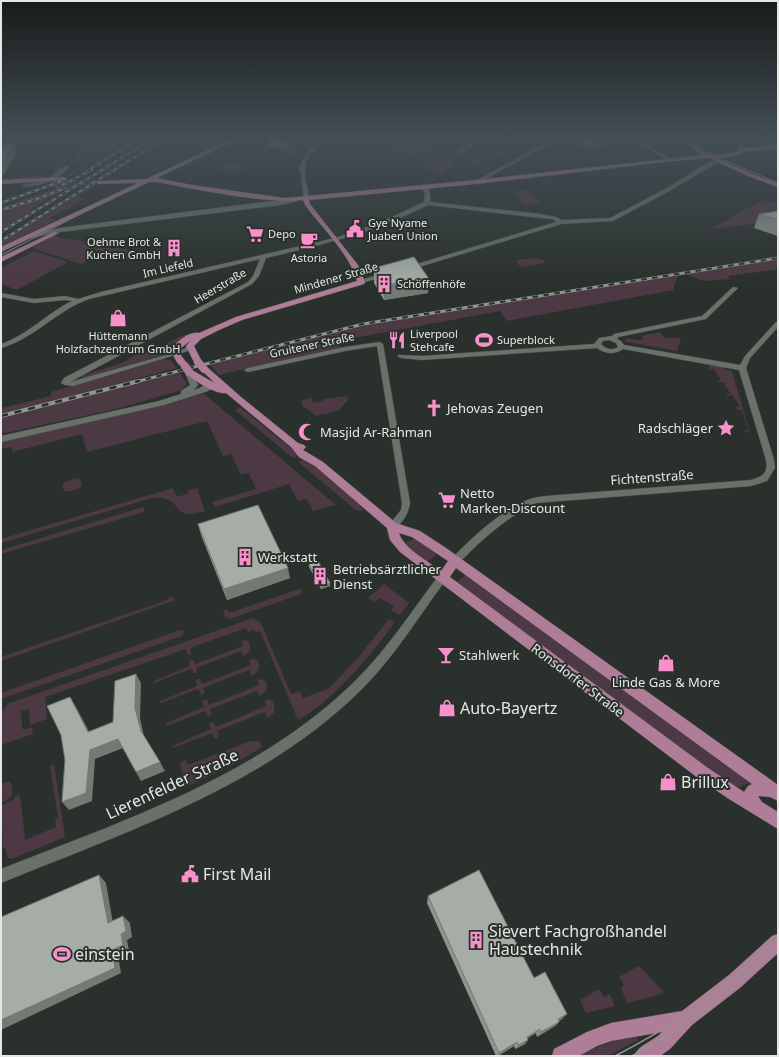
<svg xmlns="http://www.w3.org/2000/svg" width="779" height="1057" font-family="'Noto Sans',sans-serif">
  <style>
    .green { fill: #4c3943 }
    .lines { fill: none; stroke-linecap: round; stroke-linejoin: round }
    .major-tunnel { stroke: #464c48; stroke-width: 6; stroke-dasharray: 6 3; stroke-linecap: butt }
    .minor-casing { stroke: #494f4a; stroke-width: 1 }
    .major-casing { stroke: #494f4a; stroke-width: 1 }
    .minor { fill: #69716a; fill-rule: evenodd }
    .major { fill: #b07d99; fill-rule: evenodd }
    .tram-far1 { stroke: #8f9590; stroke-width: 1 }
    .tram { stroke: #8f9590; stroke-width: 1.5 }
    .rail-far2-casing { stroke: #8f9590; stroke-width: 2.5 }
    .rail-far1-casing { stroke: #8f9590; stroke-width: 3 }
    .rail-casing { stroke: #8f9590; stroke-width: 4 }
    .rail-far2 { stroke: #2a312c; stroke-width: 1.5; stroke-dasharray: 4; stroke-linecap: butt }
    .rail-far1 { stroke: #2a312c; stroke-width: 2; stroke-dasharray: 5.5; stroke-linecap: butt }
    .rail { stroke: #2a312c; stroke-width: 2.5; stroke-dasharray: 7; stroke-linecap: butt }
    .major-bridge-casing { stroke: #494f4a; stroke-width: 8; stroke-linecap: butt }
    .major-bridge { stroke: #b07d99; stroke-width: 8 }
    .wall { fill: #8e958f }
    .shaded-wall { fill: #747974 }
    .building { fill: #a5ada6; stroke: #747974 }
    .labels { text-anchor: middle; stroke-width: 4; stroke-linejoin: round; paint-order: stroke }
    .far-poi-label { font-size: 11px; fill: #e3e8e4; stroke: #2a312c; text-anchor: start }
    .far-street-label { font-size: 11px; fill: #e3e8e4; stroke: #2a312c }
    .poi-label { font-size: 13px; fill: #e3e8e4; stroke: #2a312c; text-anchor: start }
    .street-label { font-size: 13px; fill: #e3e8e4; stroke: #2a312c }
    .near-poi-label { font-size: 16px; fill: #e3e8e4; stroke: #2a312c; text-anchor: start }
    .near-street-label { font-size: 16px; fill: #e3e8e4; stroke: #2a312c }
  </style>
  <rect width="100%" height="100%" fill="#2a312c"/>
  <path class="green" d="M134,138L76,174L70,177L65,175L76,169L79,165L90,163H73L82,143L64,138Z
    M295,138H308L304,143H309L307,145H301L293,153L296,154L294,155L282,153L287,144H289L292,140Z
    M384,138H455L428,153L443,158H450L456,164H452L453,167L443,168L444,171H441L443,174H440L437,170L430,171L420,158L396,159L382,157L400,140Z
    M487,149H494L510,153L504,157L499,156L496,157L498,158L485,159L486,160L480,162L483,164L477,166L465,157H462L464,155L462,153L473,155L478,152L487,153L490,151Z
    M69,158L59,170L48,176L1,180V178L49,175L52,173L59,159Z
    M223,162L248,166L241,172L215,168Z
    M95,184H98L79,196L86,199L78,202L79,205L74,204L73,205L74,206L49,218L56,220L1,246V243Z
    M72,185H75L38,205L37,208L1,230V211L54,193L5,209L1,210V207L62,186H68L62,189Z
    M527,190L541,204L525,205L513,192Z
    M765,200L778,205V221L711,229L745,209L751,207Z
    M53,236L139,252L138,254C126,263 116,256 104,252L81,264L33,248Z
    M34,251L68,262L17,290L1,284V268Z
    M536,258L544,260L546,262L540,264L520,267L516,260Z
    M778,259V269L728,276L730,279L705,281L684,274Z
    M678,275L673,290L507,321L500,311L338,341L341,347L219,375L209,364L364,325Z
    M660,332L665,338H681L677,351L627,342L624,341L628,338L636,340L644,339L641,336Z
    M186,334H193L174,345L167,354L82,379V376L124,362L140,351L145,353Z
    M163,359L171,360L177,368L1,415V406L2,408L51,396V392Z
    M712,364L724,366V369L732,371L750,433L743,431L748,430L742,410H737L736,407L740,406L732,395L727,396L726,394H731L723,382H718L717,381L721,380L714,369H709V366Z
    M179,372L187,383L182,390L116,409L1,434V418Z
    M203,393L336,505L313,511L307,499L298,501L289,484L215,507L212,502L256,489L249,473L241,475L231,454L223,456L207,421L87,452L82,434L12,452V447L1,449V442L166,404Z
    M347,396L348,400L339,410L324,415L321,414L317,416L303,406L301,401L311,397L313,403L323,401V399Z
    M240,407L299,455L293,458L235,410Z
    M305,459C316,468 360,500 363,510L357,511L298,462Z
    M77,478L80,479L82,486C78,490 69,492 64,491L62,485L65,482Z
    M173,488L177,497L189,493L188,490L197,488L205,511C200,512 194,514 189,514C173,513 179,495 152,498L1,543V539Z
    M140,508H144V512L1,554V550Z
    M414,539L416,540L437,554L427,562L405,546V543Z
    M465,575L750,782V783L735,789L456,583Z
    M384,584L409,603L400,615L391,610L394,606L380,598L375,602L368,598Z
    M302,588L301,594L230,619L225,617L223,611L227,609L229,613Z
    M170,597H174L175,599L173,601L1,661V657L167,600Z
    M253,618L261,623L291,694L300,691L303,698L328,689L357,659L389,619L395,622C373,653 331,703 298,720L260,631L256,632L254,630L248,632L246,628L190,648L191,654L188,655L186,649L45,697L47,719L30,725L29,709L21,711L22,728L24,730L32,727L33,734L1,745V711L6,707L7,704Z
    M180,630L185,631L182,636L1,699V693Z
    M245,640L249,642C252,650 250,653 243,656L241,651L196,668L197,672L195,674L191,669L154,683V681L190,666L189,661L190,659L193,660L195,664L243,646L241,641Z
    M253,659L258,661C260,669 259,672 251,676L249,670L203,688L205,692L203,695L201,694L198,689L161,703L160,701L197,686L196,681L197,679H200L202,684L251,665L249,660Z
    M262,679C271,684 267,693 259,696L257,691L210,709L212,714L209,716H207L205,711L167,726L166,723L204,707L202,702L204,700H207L209,705L259,685L257,680Z
    M269,699L273,702C276,710 275,714 267,718L265,712L217,731L219,736L216,739L214,738L212,733L173,748L172,746L211,729L209,724L211,722H213L216,727L266,706L265,701Z
    M251,741H260L262,747L234,764L186,787L180,765L182,762L186,759L188,765Z
    M54,764L65,837L12,859L7,857L6,849L3,848L1,806L14,799L15,796L20,795L25,840L56,827L55,819L58,818L50,766Z
    M8,781L11,782C13,796 15,797 1,803V784Z
    M639,966L664,992L655,996L627,1003L621,988L624,985L619,977Z
    M599,989L604,997L610,994L615,1006L586,1013L580,1000Z
    M637,1036L638,1040L608,1056H580C600,1044 615,1040 637,1036Z"/>
  <g class="lines">
    <path class="major-tunnel" d="M53,184L98,182"/>
    <g class="minor-casing">
      <path id="minor" d="M321,138H326L308,157L305,166L306,167L305,176L309,199L304,200L301,172L299,169L304,156Z
        M480,138H486L459,154L455,153Z
        M555,138H561L478,183L474,182Z
        M630,138H636L672,159L668,160Z
        M742,138H747L742,146L748,150V152H744L737,146Z
        M718,159H720V161L671,190L613,221L561,224L409,270L406,268L407,267L556,222L553,219L541,218L428,205L407,215L362,233L316,246L266,258L259,276L252,284L70,382L177,352L184,349L188,345H192L193,346L188,351L73,386L65,385L61,383L64,378L248,282L253,276L260,259L89,299C57,310 34,339 1,348V344C28,335 47,313 72,301L65,300L34,303L1,297V293L34,299L65,296L78,299L101,292L335,238L381,222L424,202L425,194L422,187L425,185C431,188 430,196 430,202L541,214L556,217L562,220L610,218L667,188L709,162Z
        M66,165L70,166C57,182 44,184 25,187L22,185L45,181Z
        M296,198L298,199V201L281,205L60,232L30,238L27,236L60,228Z
        M385,273L387,274V276L361,283L358,281Z
        M733,287L738,288L706,319L618,337L617,339L621,341L624,345L740,365L745,356L776,322L778,321V327L750,358L746,368L774,460L775,468L767,481L751,486L536,503C507,517 481,540 458,564H452L450,561L452,558C474,536 501,510 530,499C539,496 549,496 558,495L751,480C763,476 768,474 766,460L739,370L623,349C615,355 605,354 597,348L422,360L401,358L397,356L399,355L422,356L594,344L599,338L612,336L614,334L702,316ZM609,340L616,343L618,347C612,351 606,349 601,344L603,341Z
        M380,342L383,344L410,503C409,512 402,526 392,529L388,526L401,510L402,503L377,346L345,351L248,372L244,370L248,368L345,347Z
        M186,370H192L198,385L194,390C202,388 212,379 220,380L221,382L208,391L164,405L1,442V436L159,401L181,394V391L190,385L185,372Z
        M442,574L445,575L447,578L445,581C419,616 396,654 365,686C266,786 128,831 1,883V869C125,820 259,776 356,680C388,648 412,611 439,575Z"/>
    </g>
    <g class="major-casing">
      <path id="major" d="M233,138H241L157,178L192,185L285,198L476,180L703,155L677,138C690,138 698,151 710,154C718,156 730,153 738,151L737,150L740,148L778,145V149L749,151L730,157L717,158L752,174L778,183V187L748,176L709,158L674,161L476,184L309,200L310,204L358,265L365,282L364,284L242,320L219,330L201,339L194,346L202,362L201,364H195L186,346L191,340L180,349V354L189,366L185,369C178,366 172,356 172,348C178,341 189,331 199,333L236,317L357,281C350,254 321,227 305,205L303,200C268,203 228,195 194,189C178,187 165,182 149,182L1,252V247L138,183L98,184L95,182L96,181L146,179Z
        M64,177L67,179L66,180L1,184V180Z
        M54,232L59,233L1,262V257Z
        M204,366L207,367L241,397L298,443L304,445L306,447L303,450L323,462L396,523L420,531L446,548L778,785V801L770,797L758,796L762,802L778,812V829L729,799L698,778L400,552L390,540L387,528L315,466L299,457L291,447L226,393C216,395 191,379 185,372L186,370H192L216,384L200,369ZM399,533L412,537L448,561L441,571C428,561 404,549 399,533ZM456,568L752,784L748,786L744,792L708,768L450,577Z
        M778,934V953L741,987L692,1025L670,1049L660,1056H634C639,1044 653,1042 662,1032L611,1041L597,1046L579,1056H552L554,1049L587,1032L611,1023L682,1011L729,975L772,936Z"/>
    </g>
    <use href="#minor" class="minor"/>
    <use href="#major" class="major"/>
    <path class="tram-far1" d="M681,138L722,159L778,183
      M1,255L119,194L240,138"/>
    <path class="tram" d="M615,1056C646,1040 676,1022 704,1002C731,982 754,959 778,937
      M632,1056L672,1033L715,1003L778,946"/>
    <g class="rail-far2-casing">
      <path id="rail-far2" d="M87,171L140,138
        M58,187L92,170
        M1,203L62,181
        M1,210L34,200L65,188
        M1,232L154,138
        M1,241L165,138"/>
    </g>
    <g class="rail-far1-casing">
      <path id="rail-far1" d="M135,382L363,324L778,258"/>
    </g>
    <g class="rail-casing">
      <path id="rail" d="M1,416L139,381"/>
    </g>
    <use href="#rail-far2" class="rail-far2"/>
    <use href="#rail-far1" class="rail-far1"/>
    <use href="#rail" class="rail"/>
    <g class="major-bridge-casing">
      <path id="major-bridge" d="M198,362L204,369
        M185,366L189,372"/>
    </g>
    <use href="#major-bridge" class="major-bridge"/>
  </g>
  <path class="wall" d="M267,138H295L285,149L267,146Z
    M578,138H610L609,144L586,148L578,143Z
    M778,211V236L754,228L759,214Z
    M374,268L428,293L384,300L374,283Z
    M198,524L290,578L227,600L201,535Z
    M309,564L330,583V586L321,589L309,567Z
    M428,896L534,978L562,1019L559,1021V1022L555,1026L537,1037L536,1033L528,1038L525,1044L515,1049L514,1046L498,1056H496L427,903Z"/>
  <path class="shaded-wall" d="M286,138H295L285,149L284,141Z
    M606,138H610L609,144L586,148L587,142Z
    M14,144L17,153L3,176L1,171V165Z
    M429,279L428,293L384,300V285Z
    M288,568L290,578L227,600L224,589Z
    M330,583V586L321,589V586Z
    M136,674L141,683L140,718L145,741L141,731L135,708Z
    M70,697L76,707L94,741L88,732Z
    M118,739L123,748L95,759L92,801L69,810L62,802L90,750Z
    M160,762L165,771L141,781L136,772Z
    M99,875L106,883L114,929L108,923Z
    M123,916L130,923L132,937L127,940L129,951L118,956L121,973L1,1030V1020L112,950L121,934Z
    M567,1014L562,1019L553,1024L558,1019Z
    M559,1022L555,1026L537,1037L541,1032Z
    M540,1029L536,1033L523,1041L527,1037Z
    M528,1040L525,1044L515,1049L519,1045Z
    M517,1042L514,1046L497,1056L499,1053Z"/>
  <path class="building" d="M273,138H286L284,141Z
    M581,138H606L587,142Z
    M14,144L1,165V145Z
    M778,211V220L759,214Z
    M414,257L429,279L384,285L374,268Z
    M258,505L288,568L224,589L198,524Z
    M318,561L330,583L321,586L309,564Z
    M136,674L135,708L141,731L160,762L136,772L118,739L90,750L86,793L62,802L65,760L61,735L47,706L70,697L88,732L113,722L115,681Z
    M479,870L534,978L545,972L567,1014L558,1019L559,1022L541,1032L540,1029L527,1037L528,1040L519,1045L517,1042L499,1053L428,896Z
    M99,875L108,923L123,916L126,931L121,934L123,945L112,950L115,968L1,1020V917Z"/>
  <linearGradient id="sky" x2="0" y2="1"><stop stop-color="#171b18"/><stop offset="0.48" stop-color="#444e56"/><stop offset="1" stop-color="#444e56" stop-opacity="0"/></linearGradient>
  <rect width="779" height="286" fill="url(#sky)"/>
  <defs>
    <g id="civic-bare" transform="scale(1.38)"><path d="M-.6-6.5H3V-4.5H.6V-3L4-1V1h2V6H-6V1h2V-1L-.6-3ZM-1.2 2.5V6h2.4V2.5Z" fill="#f890cb" stroke="#2a312c" stroke-width="2.5" paint-order="stroke"/></g>
    <g id="supermarket-bare" transform="scale(1.38)"><path d="M-6-5.5h2.5l.6 2H6L4.5 2H-2.5L-4.4-4H-6ZM-1.5 3.2a1.3 1.3 0 1 0 .1 0ZM3 3.2a1.3 1.3 0 1 0 .1 0Z" fill="#f890cb" stroke="#2a312c" stroke-width="2.5" paint-order="stroke"/></g>
    <g id="cafe-bare" transform="scale(1.38)"><path d="M-5.5-4.5H6V0H3Q3 3.5 0 3.5H-2.5Q-5.5 3.5-5.5 0ZM3-3.2v2h1.7v-2ZM-6 4.5H4V6H-6Z" fill="#f890cb" stroke="#2a312c" stroke-width="2.5" paint-order="stroke"/></g>
    <g id="building-bare" transform="scale(1.38)"><path d="M-4-6H4V6H1V3H-1V6H-4ZM-2.5-4.3h1.7v1.8h-1.7ZM.8-4.3h1.7v1.8H.8ZM-2.5-1h1.7V.8h-1.7ZM.8-1h1.7V.8H.8Z" fill="#f890cb" stroke="#2a312c" stroke-width="2.5" paint-order="stroke"/></g>
    <g id="shop-bare" transform="scale(1.38)"><path d="M-5-2.5h2.3a2.7 3.5 0 0 1 5.4 0H5L5.5 6h-11ZM-1.5-2.5h3a1.5 2.3 0 0 0-3 0Z" fill="#f890cb" stroke="#2a312c" stroke-width="2.5" paint-order="stroke"/></g>
    <g id="restaurant-bare" transform="scale(1.38)"><path d="M-5-6h1v4h1v-4h1v4h1v-4h1v5L-1.5 .5V6h-2V.5L-5-1ZM5-6V6H3V1.5H1.5Q1.5-4 5-6Z" fill="#f890cb" stroke="#2a312c" stroke-width="2.5" paint-order="stroke"/></g>
    <g id="stadium-bare" transform="scale(1.38)"><path d="M0-5a6.5 5 0 1 0 0 10a6.5 5 0 1 0 0-10ZM-3.5-1.8h7v3.6h-7Z" fill="#f890cb" stroke="#2a312c" stroke-width="2.5" paint-order="stroke"/></g>
    <g id="church-bare" transform="scale(1.38)"><path d="M-1.2-6h2.4v3.5h3.3v2.4h-3.3V6h-2.4V-.1h-3.3v-2.4h3.3Z" fill="#f890cb" stroke="#2a312c" stroke-width="2.5" paint-order="stroke"/></g>
    <g id="sight-bare" transform="scale(1.38)"><path d="M0-6L1.8-2.2L6-1.7L2.9 1.2L3.7 5.4L0 3.3L-3.7 5.4L-2.9 1.2L-6-1.7L-1.8-2.2Z" fill="#f890cb" stroke="#2a312c" stroke-width="2.5" paint-order="stroke"/></g>
    <g id="mosque-bare" transform="scale(1.38)"><path d="M3.5-4.9A6 6 0 1 0 3.5 4.9A5 5 0 1 1 3.5-4.9Z" fill="#f890cb" stroke="#2a312c" stroke-width="2.5" paint-order="stroke"/></g>
    <g id="bar-bare" transform="scale(1.38)"><path d="M-6-5H6L.8 .8V4.5H3.5V6h-7V4.5H-.8V.8Z" fill="#f890cb" stroke="#2a312c" stroke-width="2.5" paint-order="stroke"/></g>
  </defs>
  <g fill-rule="evenodd">
    <use href="#civic-bare" x="355" y="229"/>
    <use href="#supermarket-bare" x="255" y="234"/>
    <use href="#cafe-bare" x="309" y="240"/>
    <use href="#building-bare" x="174" y="248"/>
    <use href="#building-bare" x="384" y="284"/>
    <use href="#shop-bare" x="118" y="318"/>
    <use href="#restaurant-bare" x="397" y="340"/>
    <use href="#stadium-bare" x="484" y="340"/>
    <use href="#church-bare" x="434" y="408"/>
    <use href="#sight-bare" x="726" y="428"/>
    <use href="#mosque-bare" x="307" y="432"/>
    <use href="#supermarket-bare" x="447" y="500"/>
    <use href="#building-bare" x="245" y="557"/>
    <use href="#building-bare" x="320" y="576"/>
    <use href="#bar-bare" x="446" y="655"/>
    <use href="#shop-bare" x="666" y="663"/>
    <use href="#shop-bare" x="447" y="708"/>
    <use href="#shop-bare" x="668" y="782"/>
    <use href="#civic-bare" x="190" y="874"/>
    <use href="#building-bare" x="476" y="940"/>
    <use href="#stadium-bare" x="62" y="954"/>
  </g>
  <g class="labels">
    <g class="far-poi-label">
      <text x="368" y="227">Gye Nyame<tspan x="368" dy="13">Juaben Union</tspan></text>
      <text x="268" y="238">Depo</text>
      <text x="161" y="246" text-anchor="end">Oehme Brot &amp;<tspan x="161" dy="13">Kuchen GmbH</tspan></text>
      <text x="309" y="262" text-anchor="middle">Astoria</text>
      <text x="397" y="288">Schöffenhöfe</text>
      <text x="410" y="338">Liverpool<tspan x="410" dy="13">Stehcafe</tspan></text>
      <text x="118" y="340" text-anchor="middle">Hüttemann<tspan x="118" dy="13">Holzfachzentrum GmbH</tspan></text>
      <text x="497" y="344">Superblock</text>
    </g>
    <g class="far-street-label">
      <text transform="translate(168 268) rotate(-13)" y="4">Im Liefeld</text>
      <text transform="translate(336 278) rotate(-16)" y="4">Mindener Straße</text>
      <text transform="translate(220 286) rotate(-30)" y="4">Heerstraße</text>
      <text transform="translate(312 345) rotate(-12)" y="4">Gruitener Straße</text>
    </g>
    <g class="poi-label">
      <text x="447" y="413">Jehovas Zeugen</text>
      <text x="713" y="433" text-anchor="end">Radschläger</text>
      <text x="320" y="437">Masjid Ar-Rahman</text>
      <text x="460" y="498">Netto<tspan x="460" dy="15">Marken-Discount</tspan></text>
      <text x="258" y="562">Werkstatt</text>
      <text x="333" y="574">Betriebsärztlicher<tspan x="333" dy="15">Dienst</tspan></text>
      <text x="459" y="660">Stahlwerk</text>
      <text x="666" y="687" text-anchor="middle">Linde Gas &amp; More</text>
    </g>
    <g class="street-label">
      <text transform="translate(652 477) rotate(-4)" y="5">Fichtenstraße</text>
      <text transform="translate(578 680) rotate(37)" y="5">Ronsdorfer Straße</text>
    </g>
    <g class="near-poi-label">
      <text x="460" y="714">Auto-Bayertz</text>
      <text x="681" y="788">Brillux</text>
      <text x="203" y="880">First Mail</text>
      <text x="489" y="937">Sievert Fachgroßhandel<tspan x="489" dy="18">Haustechnik</tspan></text>
      <text x="75" y="960">einstein</text>
    </g>
    <g class="near-street-label">
      <text transform="translate(172 784) rotate(-25)" y="6">Lierenfelder Straße</text>
    </g>
  </g>
  <rect width="779" height="1057" fill="none" stroke="#e3e8e4" stroke-width="4"/>
</svg>
